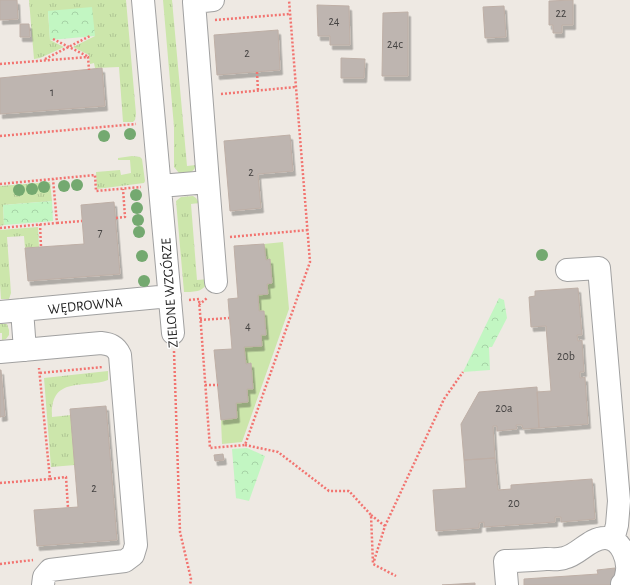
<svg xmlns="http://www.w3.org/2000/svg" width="630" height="585" font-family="'Alegreya Sans',sans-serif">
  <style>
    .grass { fill: url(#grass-tufts) }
    .park { fill: url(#park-crowns) }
    .garden { fill: #cce6ab }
    .building { fill: #beb5b0; stroke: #beafa6; filter: url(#shadow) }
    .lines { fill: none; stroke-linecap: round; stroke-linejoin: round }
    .minor-casing { stroke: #a1a1a1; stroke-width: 24 }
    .path { stroke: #f27470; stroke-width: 2.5; stroke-dasharray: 2 2; stroke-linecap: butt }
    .minor { stroke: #fff; stroke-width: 22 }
    .tree { fill: #74a970 }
    .labels { text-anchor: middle; stroke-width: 3; stroke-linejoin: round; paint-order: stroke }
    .number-label { font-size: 12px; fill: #454342 }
    .street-label { font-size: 14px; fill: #1d1d1d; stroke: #fff }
  </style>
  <defs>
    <pattern id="grass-tufts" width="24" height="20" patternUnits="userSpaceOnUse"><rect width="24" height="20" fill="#cce6ab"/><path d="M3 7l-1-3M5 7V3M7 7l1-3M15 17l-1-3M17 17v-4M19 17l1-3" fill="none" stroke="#afc593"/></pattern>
    <pattern id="park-crowns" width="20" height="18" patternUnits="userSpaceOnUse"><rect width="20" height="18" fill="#c2f6c2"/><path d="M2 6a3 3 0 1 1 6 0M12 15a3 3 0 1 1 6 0" fill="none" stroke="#a6d2a6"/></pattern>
    <filter id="shadow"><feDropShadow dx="2.5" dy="4.5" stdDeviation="0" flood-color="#0004"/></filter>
  </defs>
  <rect width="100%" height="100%" fill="#eee9e3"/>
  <path class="grass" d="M29,0H126L136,114L135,120L133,122H123L119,67L95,68L94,63L90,64L89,55L73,47L95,36L48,11L50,40L64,47L40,58L34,59Z
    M163,0H172L187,166L196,165C194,173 186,175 179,173L174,167V127Z
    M132,156L140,157L142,159L145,181L144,183L97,189L96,172L120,170L121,175L131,173L130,160H118V158Z
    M50,182L52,201L3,205L4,225L0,226V186Z
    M193,196L196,198L199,203L191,204L197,280L209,279C205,292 195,292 184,292L176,201L181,197Z
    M38,227L39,247L25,248L24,236L7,237L11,293L9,299H1L0,284V230Z
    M0,324H7L9,330V335L6,339L2,340V333H0Z
    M108,371V380C84,389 50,375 52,417L71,415L75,465L51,467L44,378Z"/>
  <path class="park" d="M92,7L95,36L50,40L48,11Z
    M52,201L53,221L4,225L3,205Z
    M499,298L504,300L507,318L492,347H489L490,370L463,372Z
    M247,448L265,456L249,501L236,498L232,449Z"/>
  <path class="garden" d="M283,242L289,309L242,442L222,444L221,420L237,418L236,403L248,402L247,389H253L251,363L246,364L244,347L261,335H266L264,311H259L258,295L268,294L267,284L272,283L270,260H266L264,244Z"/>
  <path class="building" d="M0,0H17L18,19L0,20Z
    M573,0V25H562V33H553V25H549V1Z
    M317,5L349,6L350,45H330V36H318Z
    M504,6L506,37L485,38L483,7Z
    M408,12V76H382L383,13Z
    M20,24H29L30,37H20Z
    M278,30L280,70L217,75L214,35Z
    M341,58L365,59L364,78H341Z
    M102,68L105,106L0,114V78Z
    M290,135L293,171L258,174L261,208L230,211L224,141Z
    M114,202L120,274L28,281L25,248L84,244L81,205Z
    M264,244L266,260L270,259L272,283L267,284L268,294L258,295L259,311H264L266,335H261L262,346L244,347L246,364L251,363L253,389H247L248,402L236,403L237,418L221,420L214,350L232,349L228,299L238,298L234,246Z
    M578,288L582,335H577L578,341L582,340L584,372H580V378L585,377L588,424L539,428L537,392L551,391L546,326L531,327L529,297L535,296V291Z
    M0,370H1L5,416L0,417Z
    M537,387L539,428L523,429L522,425H516L517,429L497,431V426H493L495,458L464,460L461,424L479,392Z
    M106,406L117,540L37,546L34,510L78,507L70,409Z
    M223,454L224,460L215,461L214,455Z
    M495,458L498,490L511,489V485L592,479L595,519L561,522V517H555V522L484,527V522L479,523V528L436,531L433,490L466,488L464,460Z
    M615,568L616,585H524V579L598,574L597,570Z
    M475,583V585H442Z"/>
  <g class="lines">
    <g class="minor-casing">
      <path id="minor" d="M143,0L173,333
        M208,182L216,282
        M160,186L208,182L194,2L213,0
        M567,270L599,268L619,501L617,525L613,540
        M22,310L25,350
        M0,312L170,296
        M0,352L101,343C110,344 116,346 120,355L136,545L133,555L125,561L50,570L44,577L43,585
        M507,585L505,561C519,561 532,560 546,559C551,559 558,560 564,558C579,555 589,538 605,538C622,538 630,562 626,576C626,579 624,582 622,584"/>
    </g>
    <path class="path" d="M215,20L290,14
      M53,39L87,56
      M45,59L90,36
      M0,64L88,57L89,70
      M257,72L258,91
      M221,94L296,87
      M0,136L136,124
      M0,184L95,175L96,191L141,187
      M116,218L125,217L123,189
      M57,223L82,221
      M40,224L41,247
      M0,228L57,223L53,179
      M230,237L308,230
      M189,300L199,299L210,448L245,445L310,262L289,0
      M199,305L207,298
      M200,320L229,318
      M174,351L180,532L191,579L190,585
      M40,373L103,367
      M205,385H218
      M245,445L278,452L329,491H349L371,515L373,564L396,576
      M50,479L66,477L68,508
      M0,483L50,479L39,368
      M371,515L385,526L374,561
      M385,526L444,399L463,372
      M0,564L33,560"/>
    <use href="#minor" class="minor"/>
  </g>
  <g class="tree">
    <circle cx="130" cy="134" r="6"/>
    <circle cx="104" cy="136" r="6"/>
    <circle cx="77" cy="185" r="6"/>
    <circle cx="64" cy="186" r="6"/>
    <circle cx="44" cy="187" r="6"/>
    <circle cx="32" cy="189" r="6"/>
    <circle cx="19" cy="190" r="6"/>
    <circle cx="136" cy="195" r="6"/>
    <circle cx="137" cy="208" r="6"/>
    <circle cx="138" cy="220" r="6"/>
    <circle cx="139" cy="232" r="6"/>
    <circle cx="542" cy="255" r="6"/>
    <circle cx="142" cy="256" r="6"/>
    <circle cx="144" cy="281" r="6"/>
  </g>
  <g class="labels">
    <g class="number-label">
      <text x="561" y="17">22</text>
      <text x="334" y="25">24</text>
      <text x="395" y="48">24c</text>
      <text x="247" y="57">2</text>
      <text x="52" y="96">1</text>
      <text x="251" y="176">2</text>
      <text x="100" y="236">7</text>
      <text x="248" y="330">4</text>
      <text x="566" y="360">20b</text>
      <text x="504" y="412">20a</text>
      <text x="94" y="492">2</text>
      <text x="514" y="507">20</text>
    </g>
    <g class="street-label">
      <text transform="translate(169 293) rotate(-94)" y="5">ZIELONE WZGÓRZE</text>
      <text transform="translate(85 305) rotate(-6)" y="5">WĘDROWNA</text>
    </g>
  </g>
</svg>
